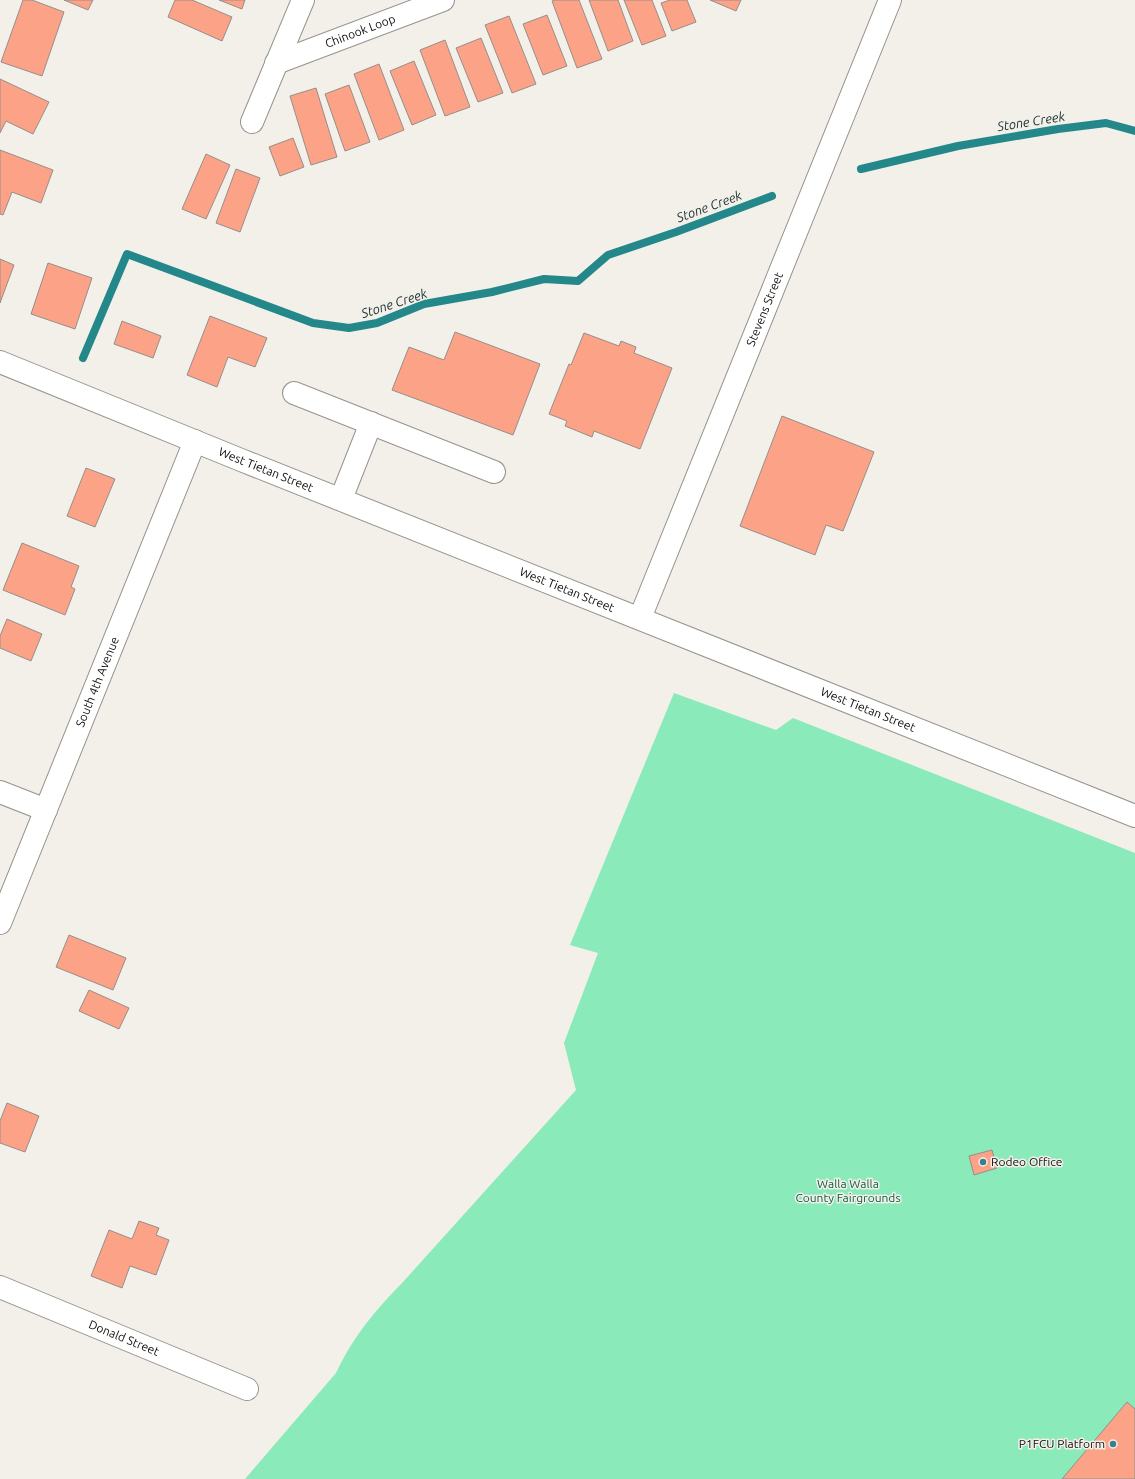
<svg xmlns="http://www.w3.org/2000/svg" width="1135" height="1479" font-family="Ubuntu,sans-serif">
  <style>
    .green { fill: #8aeaba }
    .lines { fill: none; stroke-linecap: round; stroke-linejoin: round }
    .stream { stroke: #24878a; stroke-width: 8 }
    .building { fill: #fca286; stroke: #958e8c }
    .minor-casing { stroke: #96938e; stroke-width: 24 }
    .major-casing { stroke: #96938e; stroke-width: 24 }
    .minor { stroke: #fff; stroke-width: 22 }
    .major { stroke: #fff; stroke-width: 22 }
    .poi-dot { fill: #3c7e8f; stroke: #f3f0ea; stroke-width: 1.5 }
    .labels { text-anchor: middle; stroke-width: 3; stroke-linejoin: round; paint-order: stroke }
    .street-label { font-size: 12px; fill: #100f0d; stroke: #f3f0ea }
    .poi-label { font-size: 12px; fill: #100f0d; stroke: #f3f0ea; text-anchor: start }
    .park-label { font-size: 12px; fill: #0e5a3c; stroke: #f3f0ea }
    .water-label { font-size: 13px; font-style: italic; fill: #182f2f; stroke: #f3f0ea }
  </style>
  <rect width="100%" height="100%" fill="#f3f0ea"/>
  <path class="green" d="M674,693L776,730L793,718L1135,853V1479H245L336,1373C352,1338 376,1309 403,1282L576,1090L564,1043L598,953L570,945Z"/>
  <g class="lines">
    <path class="stream" d="M861,169L958,146L1058,129L1106,123L1135,131
      M83,358L127,254L313,323L349,328L377,323L424,304L492,292L544,279L578,281L608,255L676,232L772,196"/>
  </g>
  <path class="building" d="M23,0H32L64,12L42,76L1,62Z
    M64,0H93L88,10Z
    M175,0H192L232,17L222,41L168,17Z
    M219,0H245L242,9Z
    M555,0H579L602,59L577,68L552,1Z
    M589,0H618L633,41L608,51Z
    M624,0H652L666,36L642,45Z
    M670,0H687L696,22L672,31L661,3Z
    M710,0H741L736,11Z
    M547,15L567,66L543,75L523,24Z
    M509,16L536,84L512,93L485,25Z
    M481,38L503,93L478,102L456,48Z
    M445,40L470,107L445,116L420,50Z
    M414,61L436,115L412,125L390,71Z
    M379,64L404,130L379,140L354,74Z
    M0,79L49,102L33,134L6,121L0,133Z
    M349,85L370,142L345,151L325,94Z
    M316,88L337,157L311,165L290,96Z
    M293,138L304,167L280,176L269,147Z
    M0,150L53,170L41,203L12,192L3,215L0,214Z
    M206,154L230,165L206,219L182,209Z
    M236,169L260,178L240,232L216,223Z
    M0,259L14,265L0,303Z
    M48,263L92,278L75,329L31,314Z
    M210,316L267,338L255,367L228,357L217,387L187,375Z
    M122,321L161,336L153,358L114,344Z
    M455,332L540,364L513,435L392,390L409,347L444,360Z
    M584,333L619,346L621,341L636,347L634,353L672,368L640,449L594,431L592,437L565,426L567,421L549,414L569,364L571,365Z
    M782,416L874,452L843,531L826,525L815,555L740,526Z
    M86,468L115,479L95,527L67,516Z
    M22,543L79,566L71,587L75,589L65,615L3,590Z
    M7,619L42,634L31,661L0,648V636Z
    M69,935L126,958L113,990L56,967Z
    M89,990L129,1008L119,1029L79,1011Z
    M7,1103L39,1116L25,1152L0,1143V1121Z
    M992,1150L997,1168L974,1175L969,1156Z
    M139,1221L159,1228L156,1235L169,1240L156,1275L130,1266L122,1288L91,1276L109,1230L132,1239Z
    M1127,1402L1135,1409V1479H1062Z"/>
  <g class="lines">
    <g class="minor-casing">
      <g id="minor">
        <path id="s1" d="M276,63L443,0"/>
        <path d="M252,122L303,0"/>
        <path d="M294,393L494,472"/>
        <path d="M341,499L371,423"/>
        <path id="s2" d="M640,618L890,0"/>
        <path d="M0,792L46,810"/>
        <path id="s3" d="M0,923L195,441"/>
        <path id="s4" d="M0,1287L247,1389"/>
      </g>
    </g>
    <g class="major-casing">
      <g id="major">
        <path id="s5" d="M0,362L241,460L1135,816"/>
      </g>
    </g>
    <use href="#minor" class="minor"/>
    <use href="#major" class="major"/>
  </g>
  <g class="poi-dot">
    <circle cx="983" cy="1162" r="4"/>
    <circle cx="1113" cy="1444" r="4"/>
  </g>
  <g class="labels">
    <g class="street-label">
      <text dy="4" stroke="none"><textPath href="#s1" startOffset="90">Chinook Loop</textPath></text>
      <text dy="4" stroke="none"><textPath href="#s2" startOffset="333">Stevens Street</textPath></text>
      <text dy="4" stroke="none"><textPath href="#s5" startOffset="287">West Tietan Street</textPath></text>
      <text dy="4" stroke="none"><textPath href="#s5" startOffset="611">West Tietan Street</textPath></text>
      <text dy="4" stroke="none"><textPath href="#s3" startOffset="260">South 4th Avenue</textPath></text>
      <text dy="4" stroke="none"><textPath href="#s5" startOffset="935">West Tietan Street</textPath></text>
      <text dy="4" stroke="none"><textPath href="#s4" startOffset="134">Donald Street</textPath></text>
    </g>
    <g class="poi-label">
      <text x="991" y="1166">Rodeo Office</text>
      <text x="1105" y="1448" text-anchor="end">P1FCU Platform</text>
    </g>
    <g class="park-label">
      <text x="848" y="1188">Walla Walla<tspan x="848" dy="14">County Fairgrounds</tspan></text>
    </g>
    <g class="water-label">
      <text transform="translate(1031 121) rotate(-9)" y="5">Stone Creek</text>
      <text transform="translate(709 206) rotate(-20)" y="5">Stone Creek</text>
      <text transform="translate(394 303) rotate(-18)" y="5">Stone Creek</text>
    </g>
  </g>
</svg>
